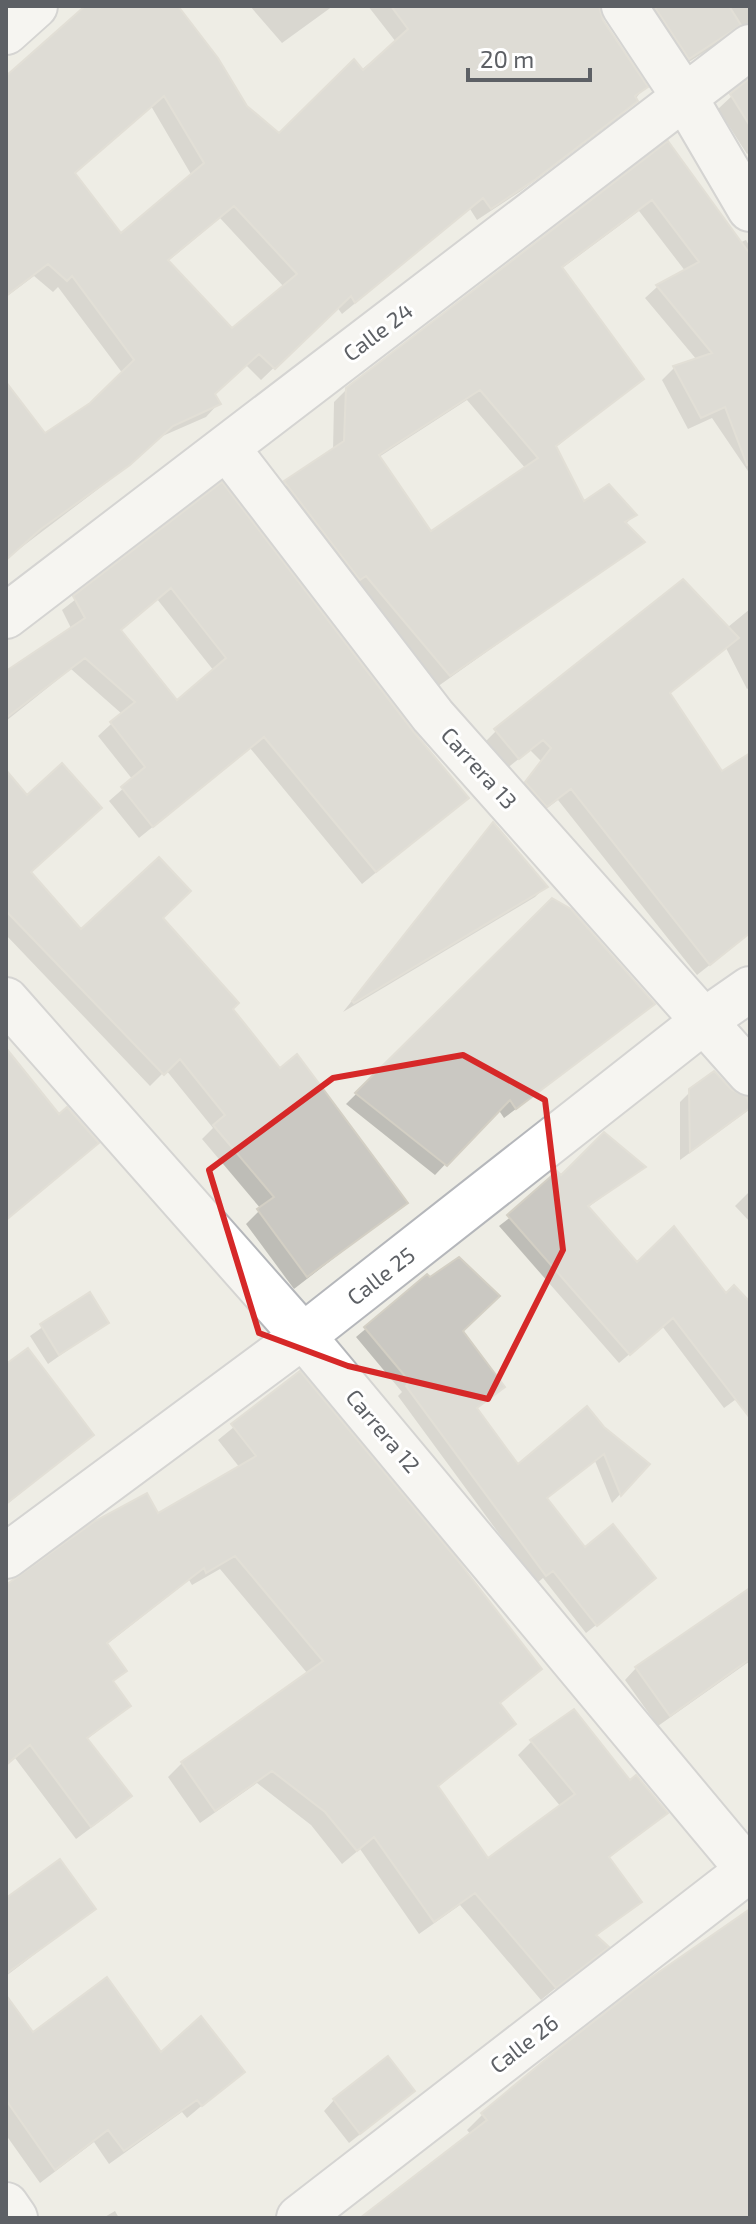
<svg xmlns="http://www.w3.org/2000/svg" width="756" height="2224" font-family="'Exo 2',sans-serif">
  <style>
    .shadow { fill: #0003; fill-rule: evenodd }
    .building { fill: #cac8c2; stroke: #d3cfc4; stroke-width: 2; fill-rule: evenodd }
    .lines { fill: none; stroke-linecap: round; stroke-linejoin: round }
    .minor-casing { stroke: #b5b7bb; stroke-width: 48 }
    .minor { stroke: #fff; stroke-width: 44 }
    .marked { fill: none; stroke: #d62828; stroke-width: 6; stroke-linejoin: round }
    .labels { text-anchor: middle; stroke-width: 6; stroke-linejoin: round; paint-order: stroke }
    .street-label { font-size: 22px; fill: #5d6065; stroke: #fff }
  </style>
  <rect width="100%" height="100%" fill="#eeede5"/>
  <path class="shadow" d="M88,6H175L246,107L279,136L396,42L368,6H595L645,87L623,114L521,191L477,220L470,209L342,314L337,307L261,380L246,365L213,395L218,404L206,417L158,438L114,477L6,559V385L45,436L91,404L123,374L58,287L53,292L34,276L6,297V79ZM151,106L192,176L121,236L73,174ZM220,218L284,287L232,331L167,262Z
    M250,6H333L282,43Z
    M640,6H750V40L731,35L675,71Z
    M750,79V152L747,154L718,109Z
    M667,144L739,243L746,240L750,247V474L712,418L688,429L662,380L674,368L697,360L645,298L657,287L686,272L639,211L561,269L641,378L555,448L584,504L634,515L625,525L642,542L437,687L274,495L333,451L334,402L347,389ZM467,400L526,469L430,534L379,457Z
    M222,485L412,733L467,798L362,884L250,748L139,838L109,801L133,780L98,736L122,714L71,669L6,721V674L72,630L62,610ZM157,599L214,671L177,703L119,631Z
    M750,609V687L747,689L726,648L668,694L722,774L750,756V933L697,975L558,800L534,818L514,795L541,761L530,750L506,769L484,743L496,731L728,627Z
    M6,773L29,872L81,932L160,918L280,1071L405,1203L294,1289L246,1224L261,1209L202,1139L213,1128L166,1070L150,1086L6,935Z
    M483,835L545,887L535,897L343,1012Z
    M552,900L653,1004L504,1118L498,1109L435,1175L346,1104Z
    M691,1091L750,1099V1109L680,1160V1102Z
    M643,1167L587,1208L636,1265L750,1305V1389L724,1408L662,1326L619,1363L499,1226L561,1178Z
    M750,1191V1222L735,1206Z
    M427,1277L502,1387L475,1409L518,1467L603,1429L648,1464L612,1503L595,1461L545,1499L584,1550L644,1587L586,1633L543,1578L536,1584L398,1396L402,1392L356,1337Z
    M89,1294L107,1322L48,1364L30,1336Z
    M6,1367L92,1435L6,1505Z
    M299,1374L539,1669L499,1704L513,1724L437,1788L488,1860L561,1807L518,1755L532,1741L629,1783L665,1812L608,1859L639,1901L595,1937L606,1947L541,2000L460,1905L419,1934L360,1849L342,1864L311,1825L257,1783L200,1823L168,1777L182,1763L308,1674L220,1569L192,1585L189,1580L106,1645L124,1670L112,1683L129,1706L86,1740L129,1796L115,1810L76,1839L15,1758L6,1765V1589L158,1516L240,1468L218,1440Z
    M750,1592V1661L658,1726L625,1680L636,1668Z
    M6,1901L94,1909L6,1976Z
    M750,1916V2218H363L471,2135L467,2130L482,2115L648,1982Z
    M6,1998L33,2035L161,2054L242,2072L187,2118L182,2112L109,2164L94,2142L40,2183L6,2135Z
    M334,2100L402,2101L349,2143L324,2111Z
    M115,2211L119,2218H103Z"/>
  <path class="building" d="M85,6H178L218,58L247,106L279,133L354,59L363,70L408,29L391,6H599L603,20L648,87L635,96L638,101L536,179L491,209L483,198L355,303L351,296L275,369L259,354L215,394L221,404L173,426L130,465L41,529L6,560V382L45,433L90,403L134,360L72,276L67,281L48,264L6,296V76ZM164,96L204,163L121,233L75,173ZM234,206L297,274L232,328L168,260Z
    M654,6H729L741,25L689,59Z
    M750,78V126L730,94Z
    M668,141L750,254V464L747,465L725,407L701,418L673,366L712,353L656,285L699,262L652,200L562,267L644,379L556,446L584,501L609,484L637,515L625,522L645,542L450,676L366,576L360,580L284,481L344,441L346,388ZM480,390L538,458L431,531L379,455Z
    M222,482L413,731L469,798L376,872L264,737L153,827L121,787L145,767L110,722L135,702L85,658L6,718V671L85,618L73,596ZM171,588L226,658L177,700L121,630Z
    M683,579L739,638L670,693L722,771L750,753V933L710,965L571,789L547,807L525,782L551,748L543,740L519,759L494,729Z
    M62,763L102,808L31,872L81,929L159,857L191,891L163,918L239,1003L233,1009L280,1068L297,1054L408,1203L307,1277L257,1209L274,1197L213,1125L225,1115L180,1059L164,1075L6,911V770L27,795Z
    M493,822L548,887L354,1003L352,1001Z
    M552,898L571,909L655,1004L516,1109L510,1100L447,1166L355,1093Z
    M6,1048L59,1114L67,1107L99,1143L6,1220Z
    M714,1071L732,1090L747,1097L750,1108L690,1152L689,1089Z
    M604,1132L646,1167L588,1206L637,1262L674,1226L726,1293L734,1285L750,1302V1418L673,1318L630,1355L507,1215L557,1171L561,1175Z
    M459,1257L500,1296L463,1331L505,1387L477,1408L518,1464L587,1406L604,1427L650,1464L621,1496L604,1454L547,1498L585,1547L613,1524L656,1578L597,1626L553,1571L546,1576L406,1386L410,1382L364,1327L427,1274L430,1277Z
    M90,1292L109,1323L59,1355L40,1324Z
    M28,1348L94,1435L6,1504V1364Z
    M300,1371L455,1557L542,1669L500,1703L516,1724L438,1786L488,1858L575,1794L530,1740L574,1709L630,1780L636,1775L668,1813L609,1857L642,1902L596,1935L609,1947L556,1988L475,1893L434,1922L374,1837L357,1851L325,1812L272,1771L215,1811L181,1762L323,1661L235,1556L206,1573L204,1568L107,1643L127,1671L113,1681L131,1706L87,1738L132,1796L91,1827L30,1745L6,1765V1585L95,1521L147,1493L158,1513L256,1456L231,1424Z
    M750,1588V1659L670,1716L635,1667Z
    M60,1859L96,1909L6,1974V1898Z
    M750,1909V2218H360L487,2120L481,2113L557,2050L646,1981Z
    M107,1977L161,2052L201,2016L245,2072L202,2106L197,2100L124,2151L108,2130L55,2170L6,2100V1995L33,2032Z
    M388,2056L415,2091L360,2134L333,2099Z"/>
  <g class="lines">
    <g class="minor-casing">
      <path id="minor" d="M624,6L685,98L750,209
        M6,32L35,6
        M227,448L433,716L750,1073
        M6,616L750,47
        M6,1000L303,1336L750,1872
        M6,1556L303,1336L704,1021L750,989
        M6,2205L15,2218
        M299,2218L750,1869"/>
    </g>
    <use href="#minor" class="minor"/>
  </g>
  <path d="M0 0H756V2224H0ZM463,1055L545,1100L563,1250L488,1399L348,1366L259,1333L209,1170L333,1078Z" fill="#eeede5" fill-opacity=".55" fill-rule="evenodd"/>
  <path class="marked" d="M463,1055L545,1100L563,1250L488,1399L348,1366L259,1333L209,1170L333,1078Z"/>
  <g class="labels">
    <g class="street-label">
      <text transform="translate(378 332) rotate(-37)" y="8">Calle 24</text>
      <text transform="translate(479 768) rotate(48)" y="8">Carrera 13</text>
      <text transform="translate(381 1276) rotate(-38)" y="8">Calle 25</text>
      <text transform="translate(383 1431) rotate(50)" y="8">Carrera 12</text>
      <text transform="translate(524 2044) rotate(-38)" y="8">Calle 26</text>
    </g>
  </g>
  <rect width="756" height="2224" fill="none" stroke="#5d6065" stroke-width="16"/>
  <path d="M468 68v12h122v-12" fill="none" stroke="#5d6065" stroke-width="4"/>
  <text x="480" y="68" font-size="24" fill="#5d6065" stroke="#ffffff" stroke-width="6" paint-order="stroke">20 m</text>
</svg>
